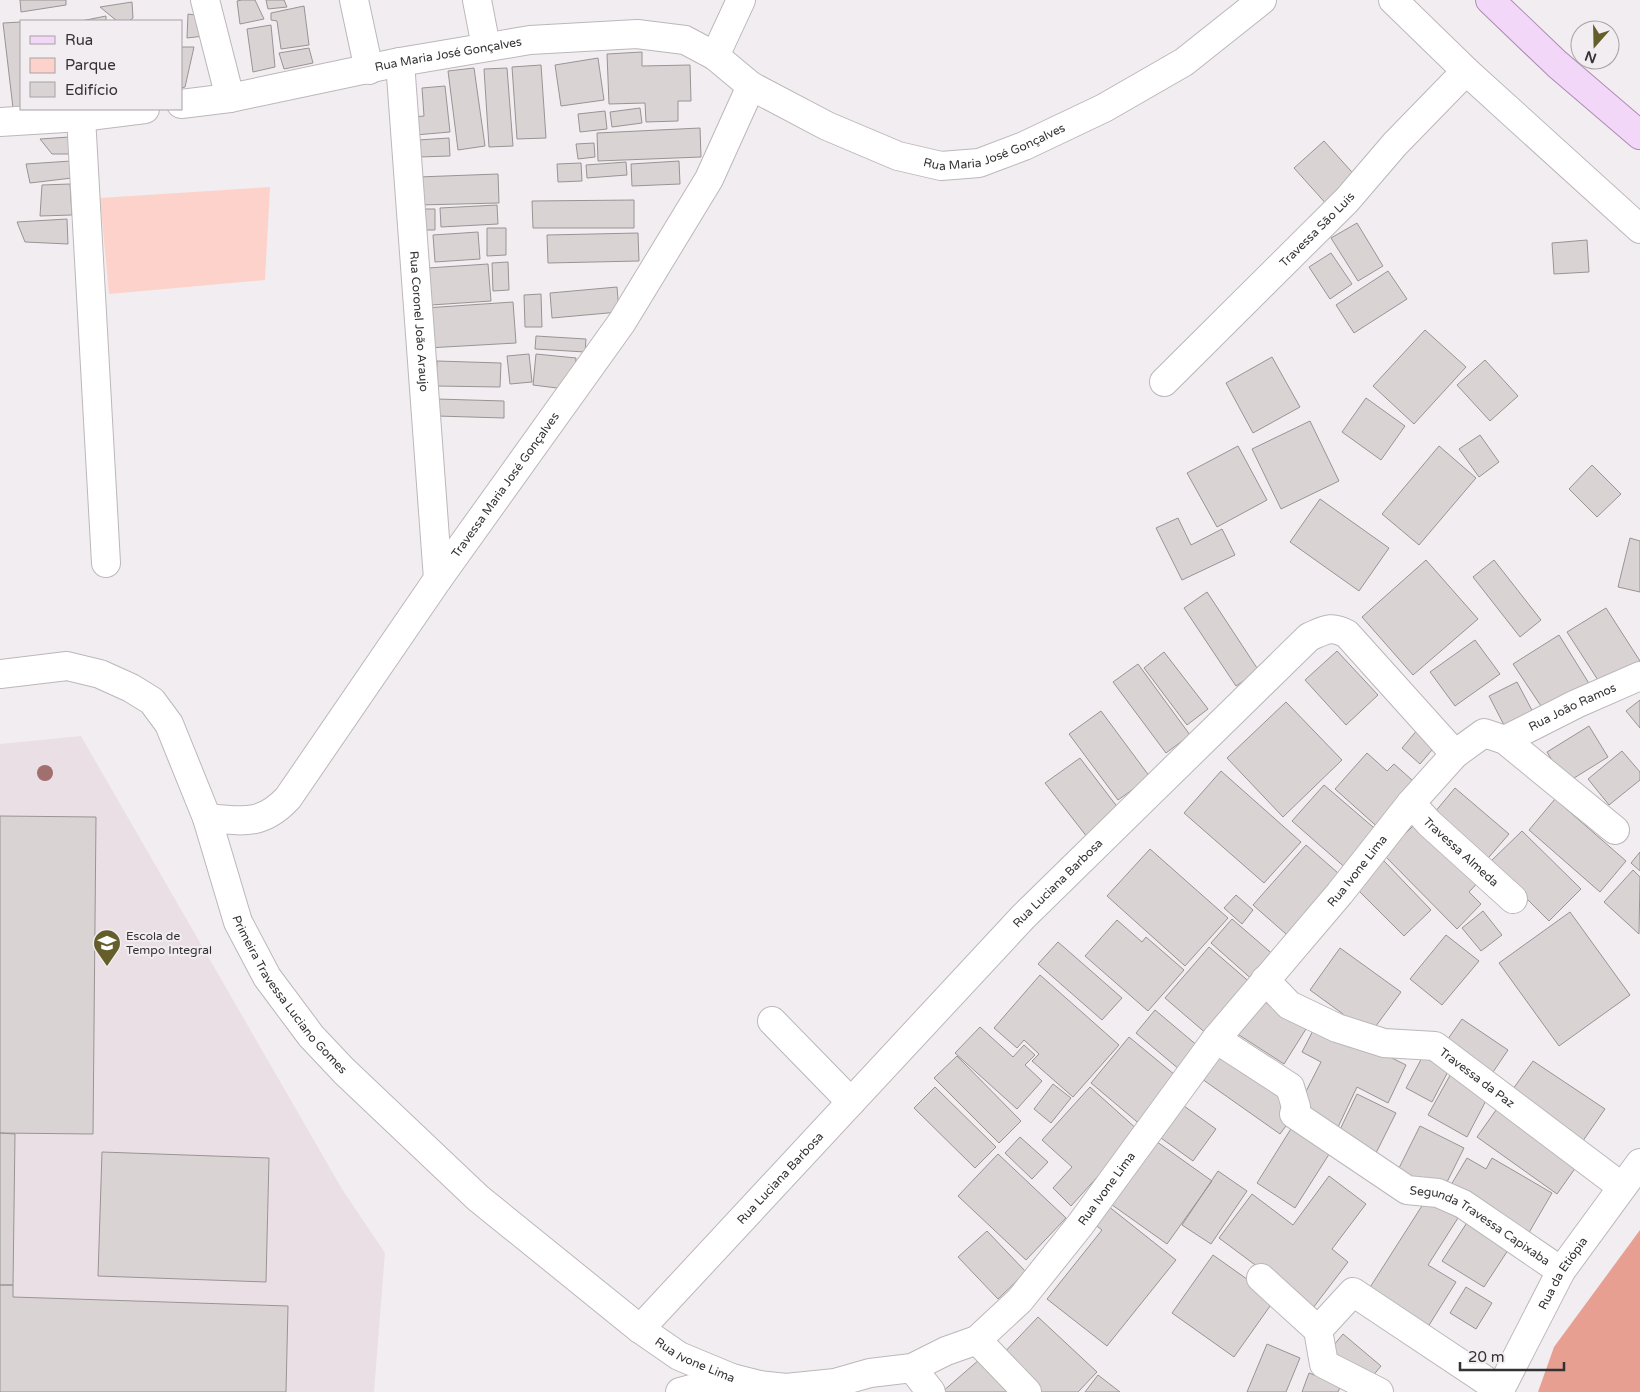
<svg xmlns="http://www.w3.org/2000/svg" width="1640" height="1392" font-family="'Varela Round',sans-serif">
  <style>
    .built { fill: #ebdfe6 }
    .green { fill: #fcd2ca }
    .forest { fill: #e79f92 }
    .building { fill: #d9d3d4; stroke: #999494 }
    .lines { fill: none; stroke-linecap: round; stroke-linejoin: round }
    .minor-casing { stroke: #bcb7ba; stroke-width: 30 }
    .major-casing { stroke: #aa8cb1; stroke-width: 30 }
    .minor { stroke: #fff; stroke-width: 28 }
    .major { stroke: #f2d7f9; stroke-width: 28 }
    .tree { fill: #a16f6d }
    .labels { text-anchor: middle; stroke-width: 4; stroke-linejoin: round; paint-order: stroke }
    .street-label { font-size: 12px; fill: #343233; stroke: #f2edf0 }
    .poi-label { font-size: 12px; fill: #343233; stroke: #f2edf0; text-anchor: start }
  </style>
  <rect width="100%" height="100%" fill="#f2edf0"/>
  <path class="built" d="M81,736L342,1189L385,1253L374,1392H0V744Z"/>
  <path class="green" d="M270,187L265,280L109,294L100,198Z"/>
  <path class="forest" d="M1640,1230V1392H1538L1554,1347Z"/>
  <path class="building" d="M20,0H66V5L21,12Z
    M242,0H255L264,19L240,24L237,1Z
    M266,0H284L287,7L268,9Z
    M132,2L133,18L129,21H117L100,7Z
    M304,6L309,45L281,49L277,21L271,20V13Z
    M188,14L202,16L204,36L187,38Z
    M106,16V21H81Z
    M21,22V106L13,108L3,23Z
    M271,25L275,67L253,72L247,29Z
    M181,47H194L185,87L181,88Z
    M309,48L313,63L284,69L279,53Z
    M642,52V66L690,65L691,101H678V121L646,122L645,103L609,104L607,54Z
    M598,58L604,100L561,106L555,65Z
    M541,65L546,138L517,139L512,67Z
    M474,68L485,146L458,150L448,71Z
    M507,68L513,146L489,147L484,69Z
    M445,86L450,132L415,135L413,117L424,116L422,88Z
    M640,108L642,123L612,127L610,112Z
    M605,111L607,129L580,132L578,114Z
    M700,128L701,157L598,161L597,133Z
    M69,137L73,154H52L40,139Z
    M449,138L450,156L419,157L418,140Z
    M1324,141L1359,180L1329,207L1294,168Z
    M594,143L595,157L578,159L576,144Z
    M71,161L72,178L30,183L26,164Z
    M679,161L680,184L632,186L631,164Z
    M626,162L627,175L587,178L586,165Z
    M581,163L582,181L558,182L557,164Z
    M498,174L499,203L419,205L418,177Z
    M70,184L72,215L40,216L42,185Z
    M634,200V228H533L532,201Z
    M497,205L498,224L441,227L440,208Z
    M419,209H435V230H419Z
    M67,219L68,244L25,242L17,222Z
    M1357,223L1383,266L1358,281L1331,238Z
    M487,228H506V255L487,256Z
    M478,232L480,259L435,262L433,235Z
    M638,233L639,261L548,263L547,235Z
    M1587,240L1589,272L1554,274L1552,243Z
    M1331,253L1352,284L1330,299L1309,267Z
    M508,262L509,290L493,291L492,263Z
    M488,264L491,301L431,305L428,268Z
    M1388,271L1407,299L1354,333L1336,305Z
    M617,287L619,312L552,318L550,293Z
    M541,294L542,327H525L524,295Z
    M513,302L516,343L427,348L425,308Z
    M1425,330L1466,367L1414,424L1373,386Z
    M536,336L586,339L585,352L535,349Z
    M529,354L532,382L510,384L507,356Z
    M536,354L576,358L573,390L533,385Z
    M1272,357L1300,407L1253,433L1226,383Z
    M1485,360L1518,396L1490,421L1457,385Z
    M437,361L501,363L500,387L436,386Z
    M1366,398L1405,426L1381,460L1342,432Z
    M437,399L504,401V418L437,416Z
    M1310,421L1339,481L1281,509L1252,449Z
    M1480,435L1499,462L1479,477L1459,449Z
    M1238,446L1267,500L1217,527L1187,473Z
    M1439,446L1476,478L1419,545L1382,514Z
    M1592,465L1621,494L1597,517L1569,489Z
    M1320,499L1389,548L1359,591L1290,542Z
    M1178,518L1191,545L1222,529L1235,555L1182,580L1156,528Z
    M1630,538L1640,541V592L1618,587Z
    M1426,560L1478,619L1413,675L1362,617Z
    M1494,560L1541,620L1520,637L1473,577Z
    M1207,592L1259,671L1236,686L1184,608Z
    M1606,608L1640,661V669L1605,691L1567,632Z
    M1559,635L1590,685L1545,712L1513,664Z
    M1475,640L1500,674L1455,706L1430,672Z
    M1337,651L1378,695L1346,725L1305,680Z
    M1164,652L1208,709L1187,725L1144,668Z
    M1138,664L1190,735L1166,753L1113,682Z
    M1517,682L1534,714L1506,729L1489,696Z
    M1640,700V728L1626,711Z
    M1286,702L1342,760L1283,817L1227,758Z
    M1101,711L1150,777L1118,800L1069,734Z
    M1589,726L1608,757L1566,783L1547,752Z
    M1419,728L1437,744L1420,764L1402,748Z
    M1622,751L1640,772V780L1609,805L1588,779Z
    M1367,753L1387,771L1394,764L1421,788L1382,831L1335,789Z
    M1080,758L1125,817L1091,842L1045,783Z
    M1221,771L1301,842L1264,883L1184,813Z
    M1324,785L1380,833L1348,870L1292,821Z
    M1455,788L1509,834L1483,864L1429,819Z
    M1555,799L1626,861L1600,892L1529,830Z
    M0,816L96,817L93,1134L0,1133Z
    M1421,818L1482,878L1469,892L1481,904L1457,929L1384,855Z
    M1522,831L1581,889L1549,921L1490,862Z
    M1306,845L1346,880L1294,941L1253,905Z
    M1150,849L1228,918L1185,966L1107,896Z
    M1640,852V871L1631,863Z
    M1384,861L1431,910L1404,936L1356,888Z
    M1633,870L1640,877L1639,934L1604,902Z
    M1236,895L1253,910L1242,924L1224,908Z
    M1483,911L1502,935L1481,951L1462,928Z
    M1570,912L1630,995L1559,1046L1499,963Z
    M1232,919L1276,957L1255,982L1211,943Z
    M1117,920L1142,942L1146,937L1184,970L1148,1011L1085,956Z
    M1446,935L1479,961L1442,1005L1410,979Z
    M1058,942L1122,998L1102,1020L1038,964Z
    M1209,947L1253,985L1208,1035L1165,998Z
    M1340,948L1401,992L1370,1034L1337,1022L1343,1014L1310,990Z
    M1040,975L1119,1045L1073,1097L1032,1061L1039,1054L1024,1040L1017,1048L994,1028Z
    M1259,998L1306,1029L1284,1064L1236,1033Z
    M1155,1010L1205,1052L1186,1075L1136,1033Z
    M1462,1019L1508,1050L1491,1075L1445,1043Z
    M1318,1021L1406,1065L1388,1103L1357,1087L1338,1127L1298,1107L1321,1062L1302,1052Z
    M980,1027L1013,1057L1024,1045L1035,1055L1025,1065L1042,1081L1017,1109L955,1053Z
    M1129,1037L1181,1080L1142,1126L1091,1083Z
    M1222,1050L1290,1097L1280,1112L1291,1119L1280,1134L1202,1079Z
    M1426,1050L1452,1064L1432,1102L1406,1088Z
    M957,1056L1021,1121L999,1143L934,1078Z
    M1533,1061L1605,1109L1580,1145L1508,1096Z
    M1453,1070L1491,1091L1467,1137L1428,1115Z
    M1053,1084L1071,1098L1051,1123L1034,1109Z
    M935,1087L996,1147L975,1168L914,1108Z
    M1090,1087L1139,1131L1071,1206L1053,1188L1072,1167L1042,1140Z
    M1357,1094L1396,1113L1374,1157L1336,1138Z
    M1501,1103L1581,1160L1557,1194L1477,1137Z
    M1184,1106L1216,1129L1193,1161L1161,1138Z
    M1294,1124L1333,1148L1295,1208L1257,1183Z
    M1420,1126L1464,1148L1442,1192L1398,1170Z
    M0,1133L15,1134L13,1285H0Z
    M1020,1137L1048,1162L1032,1179L1005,1153Z
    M1153,1139L1212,1181L1167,1244L1108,1202Z
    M102,1152L269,1158L266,1282L98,1276Z
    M998,1154L1066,1218L1026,1260L958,1196Z
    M1467,1158L1486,1169L1492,1158L1552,1193L1527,1236L1448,1190Z
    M1218,1171L1247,1191L1211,1244L1182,1225Z
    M1329,1176L1366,1204L1332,1249L1348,1262L1313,1308L1219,1238L1252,1194L1293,1225Z
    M1427,1198L1458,1218L1428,1265L1456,1282L1426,1330L1367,1292Z
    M1103,1202L1176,1260L1107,1346L1047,1299L1102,1230L1089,1220Z
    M1470,1218L1512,1244L1484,1287L1442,1261Z
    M987,1231L1026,1272L998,1299L958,1257Z
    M1213,1255L1275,1299L1234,1357L1172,1313Z
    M0,1285H13V1297L288,1306L286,1392H0Z
    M1466,1287L1492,1303L1476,1329L1450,1313Z
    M1038,1317L1097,1372L1078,1392H1034L998,1359Z
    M1343,1334L1381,1366L1367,1383L1328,1352Z
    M1267,1344L1300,1358L1286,1392H1247Z
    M987,1353L1022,1392H942Z
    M1309,1373L1341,1385L1338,1392H1302Z
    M1098,1375L1120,1392H1085Z"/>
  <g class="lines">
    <g class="minor-casing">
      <g id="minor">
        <path d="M205,0L230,98"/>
        <path d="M354,0L369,70"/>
        <path d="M477,0L486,47"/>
        <path d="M1393,0L1466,71L1640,229"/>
        <path d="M715,56L741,0"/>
        <path id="s1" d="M400,62L438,579"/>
        <path id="s2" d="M181,104L230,98L400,62L530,40L637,34L685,40L715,56L751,86L827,126L898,156L941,166L979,163L1024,146L1104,108L1184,62L1262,0"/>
        <path d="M81,117L106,563"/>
        <path d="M0,122L81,117L145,109"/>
        <path id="s3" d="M1164,382L1347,200L1395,144L1466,71"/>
        <path id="s4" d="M0,674L67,666L100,674L131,688L152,701L169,724L207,818L238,922L267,977L311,1036L344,1071L478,1198L640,1329L679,1356L732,1378L760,1385L786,1388L835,1383L870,1373L912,1368L946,1351L977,1340L1020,1300L1080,1225L1216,1039L1340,893L1411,803L1455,754L1484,733L1505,740L1615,830"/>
        <path id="s5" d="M1505,740L1576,704L1640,676"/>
        <path id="s6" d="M1411,803L1429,823L1513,899"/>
        <path id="s7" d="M207,818C243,821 262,826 288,798L438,579L622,322L709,179L751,86"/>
        <path id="s8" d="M1265,980L1289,1005L1337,1028L1384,1043L1435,1046L1622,1187"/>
        <path d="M772,1021L851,1102"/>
        <path id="s9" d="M1216,1039L1290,1087L1296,1107L1294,1114L1407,1190L1438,1193L1463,1204L1561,1271"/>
        <path d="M1261,1278L1318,1330L1324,1364L1379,1392"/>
        <path id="s10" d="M640,1329L1023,917L1309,637C1325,630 1331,625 1347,634L1455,754"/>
        <path d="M1318,1330L1353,1292L1500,1390"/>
        <path d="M977,1340L1027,1392"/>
        <path d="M912,1368L931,1392"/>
        <path d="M680,1392L732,1378V1383"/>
        <path id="s11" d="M1499,1392L1561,1271L1640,1163"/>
      </g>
    </g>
    <g class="major-casing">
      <path id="major" d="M1490,0L1557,64L1640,135"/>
    </g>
    <use href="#minor" class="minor"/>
    <use href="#major" class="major"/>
  </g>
  <circle class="tree" cx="45" cy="773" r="8"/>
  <defs>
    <g id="school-pin" transform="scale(1.4375)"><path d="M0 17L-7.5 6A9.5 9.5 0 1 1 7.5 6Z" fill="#655e2a" stroke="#f2edf0"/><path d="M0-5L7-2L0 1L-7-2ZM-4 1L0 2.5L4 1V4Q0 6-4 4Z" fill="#fff"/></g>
  </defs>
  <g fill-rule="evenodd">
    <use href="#school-pin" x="107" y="943"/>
  </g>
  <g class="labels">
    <g class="street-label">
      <text dy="4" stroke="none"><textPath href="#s2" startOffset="272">Rua Maria José Gonçalves</textPath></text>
      <text dy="4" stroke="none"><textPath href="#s2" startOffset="855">Rua Maria José Gonçalves</textPath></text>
      <text dy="4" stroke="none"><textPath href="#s3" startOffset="216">Travessa São Luis</textPath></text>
      <text dy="4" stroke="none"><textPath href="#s1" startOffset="260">Rua Coronel João Araujo</textPath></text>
      <text dy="4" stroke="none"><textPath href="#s7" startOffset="469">Travessa Maria José Gonçalves</textPath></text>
      <text dy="4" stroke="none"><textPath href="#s5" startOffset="75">Rua João Ramos</textPath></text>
      <text dy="4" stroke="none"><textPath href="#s6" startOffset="70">Travessa Almeda</textPath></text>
      <text dy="4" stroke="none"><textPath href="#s4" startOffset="1939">Rua Ivone Lima</textPath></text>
      <text dy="4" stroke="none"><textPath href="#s10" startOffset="611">Rua Luciana Barbosa</textPath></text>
      <text dy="4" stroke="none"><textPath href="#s4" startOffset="488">Primeira Travessa Luciano Gomes</textPath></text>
      <text dy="4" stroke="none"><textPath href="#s8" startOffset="241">Travessa da Paz</textPath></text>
      <text dy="4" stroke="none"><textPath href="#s10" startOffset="206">Rua Luciana Barbosa</textPath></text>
      <text dy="4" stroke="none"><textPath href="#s4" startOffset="1534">Rua Ivone Lima</textPath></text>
      <text dy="4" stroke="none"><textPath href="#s9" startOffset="335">Segunda Travessa Capixaba</textPath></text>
      <text dy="4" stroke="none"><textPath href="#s11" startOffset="135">Rua da Etiópia</textPath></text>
      <text dy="4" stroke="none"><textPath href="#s4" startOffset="1039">Rua Ivone Lima</textPath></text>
    </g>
    <g class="poi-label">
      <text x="126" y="940">Escola de<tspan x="126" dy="14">Tempo Integral</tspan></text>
    </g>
  </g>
  <rect x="20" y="20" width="162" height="90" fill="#f2edf0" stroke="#a6a2a4"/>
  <rect x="30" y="36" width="25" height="8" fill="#f2d7f9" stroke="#a6a2a4"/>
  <text x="65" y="45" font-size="15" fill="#343233">Rua</text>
  <rect x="30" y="58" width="25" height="15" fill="#fcd2ca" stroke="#a6a2a4"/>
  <text x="65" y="70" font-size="15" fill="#343233">Parque</text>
  <rect x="30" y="82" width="25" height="15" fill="#d9d3d4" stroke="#a6a2a4"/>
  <text x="65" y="95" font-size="15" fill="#343233">Edifício</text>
  <g transform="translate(1595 45) rotate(200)"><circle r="24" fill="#f2edf0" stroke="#a6a2a4"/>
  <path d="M0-4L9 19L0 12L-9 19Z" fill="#655e2a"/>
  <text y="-8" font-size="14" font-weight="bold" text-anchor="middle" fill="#343233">N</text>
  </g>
  <path d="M1460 1362v8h104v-8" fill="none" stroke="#343233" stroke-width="2.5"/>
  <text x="1468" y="1362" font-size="15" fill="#343233" stroke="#f2edf0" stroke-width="4" paint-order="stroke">20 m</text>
</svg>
